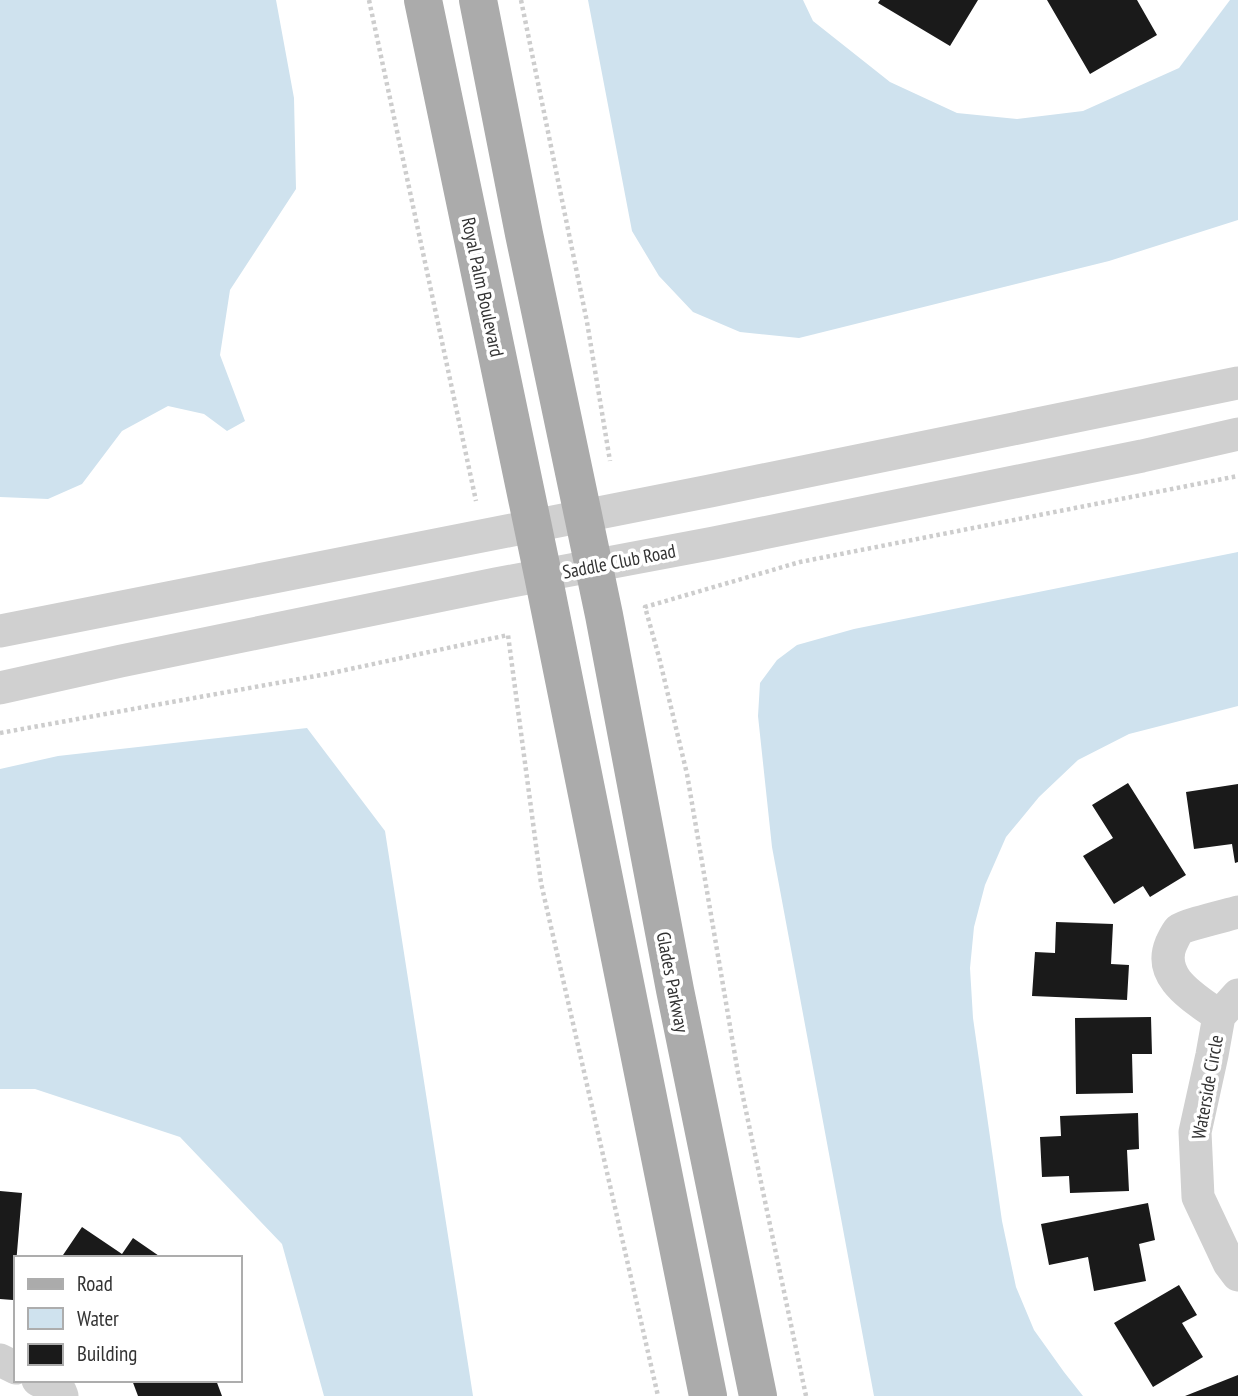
<svg xmlns="http://www.w3.org/2000/svg" width="1238" height="1396" font-family="'PT Sans Narrow',sans-serif">
  <style>
    .water { fill: #cfe2ee }
    .building { fill: #1a1a1a }
    .lines { fill: none; stroke-linecap: round; stroke-linejoin: round }
    .path { stroke: #cdcdcd; stroke-width: 4.5; stroke-dasharray: 3.5 3.5; stroke-linecap: butt }
    .minor { stroke: #d0d0d0; stroke-width: 33 }
    .major { stroke: #ababab; stroke-width: 38 }
    .labels { text-anchor: middle; stroke-width: 7; stroke-linejoin: round; paint-order: stroke }
    .street-label { font-size: 19px; fill: #333; stroke: #fff }
  </style>
  <rect width="100%" height="100%" fill="#fff"/>
  <path class="water" d="M0,0H276L294,98L296,189L230,290L220,355L245,421L227,431L204,414L168,406L122,431L82,484L48,499L0,497Z
    M588,0H803L813,21L890,82L957,113L1017,119L1083,111L1179,68L1230,0H1238V220L1109,261L799,338L740,332L693,312L659,276L632,231Z
    M1238,552V706L1129,734L1078,760L1039,797L1006,837L985,885L974,927L970,968L973,1018L1002,1221L1016,1287L1034,1330L1064,1372L1083,1396H874L772,847L758,716L760,683L777,660L797,645L854,629Z
    M307,728L385,831L473,1396H324L282,1244L180,1137L35,1089H0V769L58,756Z"/>
  <path class="building" d="M880,0H978L950,46L878,3Z
    M1047,0H1137L1157,35L1090,74Z
    M1128,783L1186,875L1150,897L1143,886L1114,904L1083,856L1113,838L1092,805Z
    M1238,784V862L1235,863L1232,844L1194,849L1186,792Z
    M1056,922L1113,924L1111,964L1129,965L1127,1000L1032,996L1035,952L1055,953Z
    M1151,1017L1152,1054H1132L1133,1093L1076,1094L1075,1018Z
    M1138,1113L1139,1149L1127,1150L1129,1191L1070,1193L1069,1176L1042,1177L1040,1137L1061,1136L1060,1116Z
    M0,1191L22,1193L13,1300L0,1299Z
    M1148,1203L1155,1240L1139,1244L1146,1281L1094,1291L1088,1257L1049,1265L1041,1224Z
    M82,1227L122,1254L133,1238L162,1258H61Z
    M1179,1285L1197,1315L1182,1323L1203,1357L1153,1387L1114,1323Z
    M1238,1375V1396H1185Z
    M132,1380H216L222,1396H138Z"/>
  <g class="lines">
    <path class="path" d="M369,0L476,501
      M521,0L587,322L610,461
      M0,733L327,674L508,635L541,883L658,1396
      M806,1396L738,1073L687,774L659,657L645,607L800,562L1238,476"/>
    <path class="minor" d="M0,631L710,491L1238,383
      M0,688L121,661L496,584L714,543L1142,456L1238,434
      M1238,995L1219,1016L1212,1055L1195,1132L1198,1197L1229,1263L1238,1275
      M1219,1016C1195,998 1157,978 1171,944C1173,940 1176,933 1179,930C1185,925 1228,915 1238,912
      M0,1360L16,1368
      M38,1380L60,1391L62,1396"/>
    <path class="major" d="M423,0L543,575L708,1396
      M478,0L524,234L604,615L675,990L758,1396"/>
  </g>
  <g class="labels">
    <g class="street-label">
      <text transform="translate(483 287) rotate(78)" y="7">Royal Palm Boulevard</text>
      <text transform="translate(619 561) rotate(-11)" y="7">Saddle Club Road</text>
      <text transform="translate(673 982) rotate(79)" y="7">Glades Parkway</text>
      <text transform="translate(1207 1087) rotate(-80)" y="7">Waterside Circle</text>
    </g>
  </g>
  <rect x="14" y="1256" width="228" height="126" fill="#ffffff" stroke="#adadad" stroke-width="2"/>
  <rect x="28" y="1279" width="35" height="10" fill="#ababab" stroke="#adadad" stroke-width="2"/>
  <text x="77" y="1291" font-size="21" fill="#333333">Road</text>
  <rect x="28" y="1308" width="35" height="21" fill="#cfe2ee" stroke="#adadad" stroke-width="2"/>
  <text x="77" y="1326" font-size="21" fill="#333333">Water</text>
  <rect x="28" y="1344" width="35" height="21" fill="#1a1a1a" stroke="#adadad" stroke-width="2"/>
  <text x="77" y="1361" font-size="21" fill="#333333">Building</text>
</svg>
